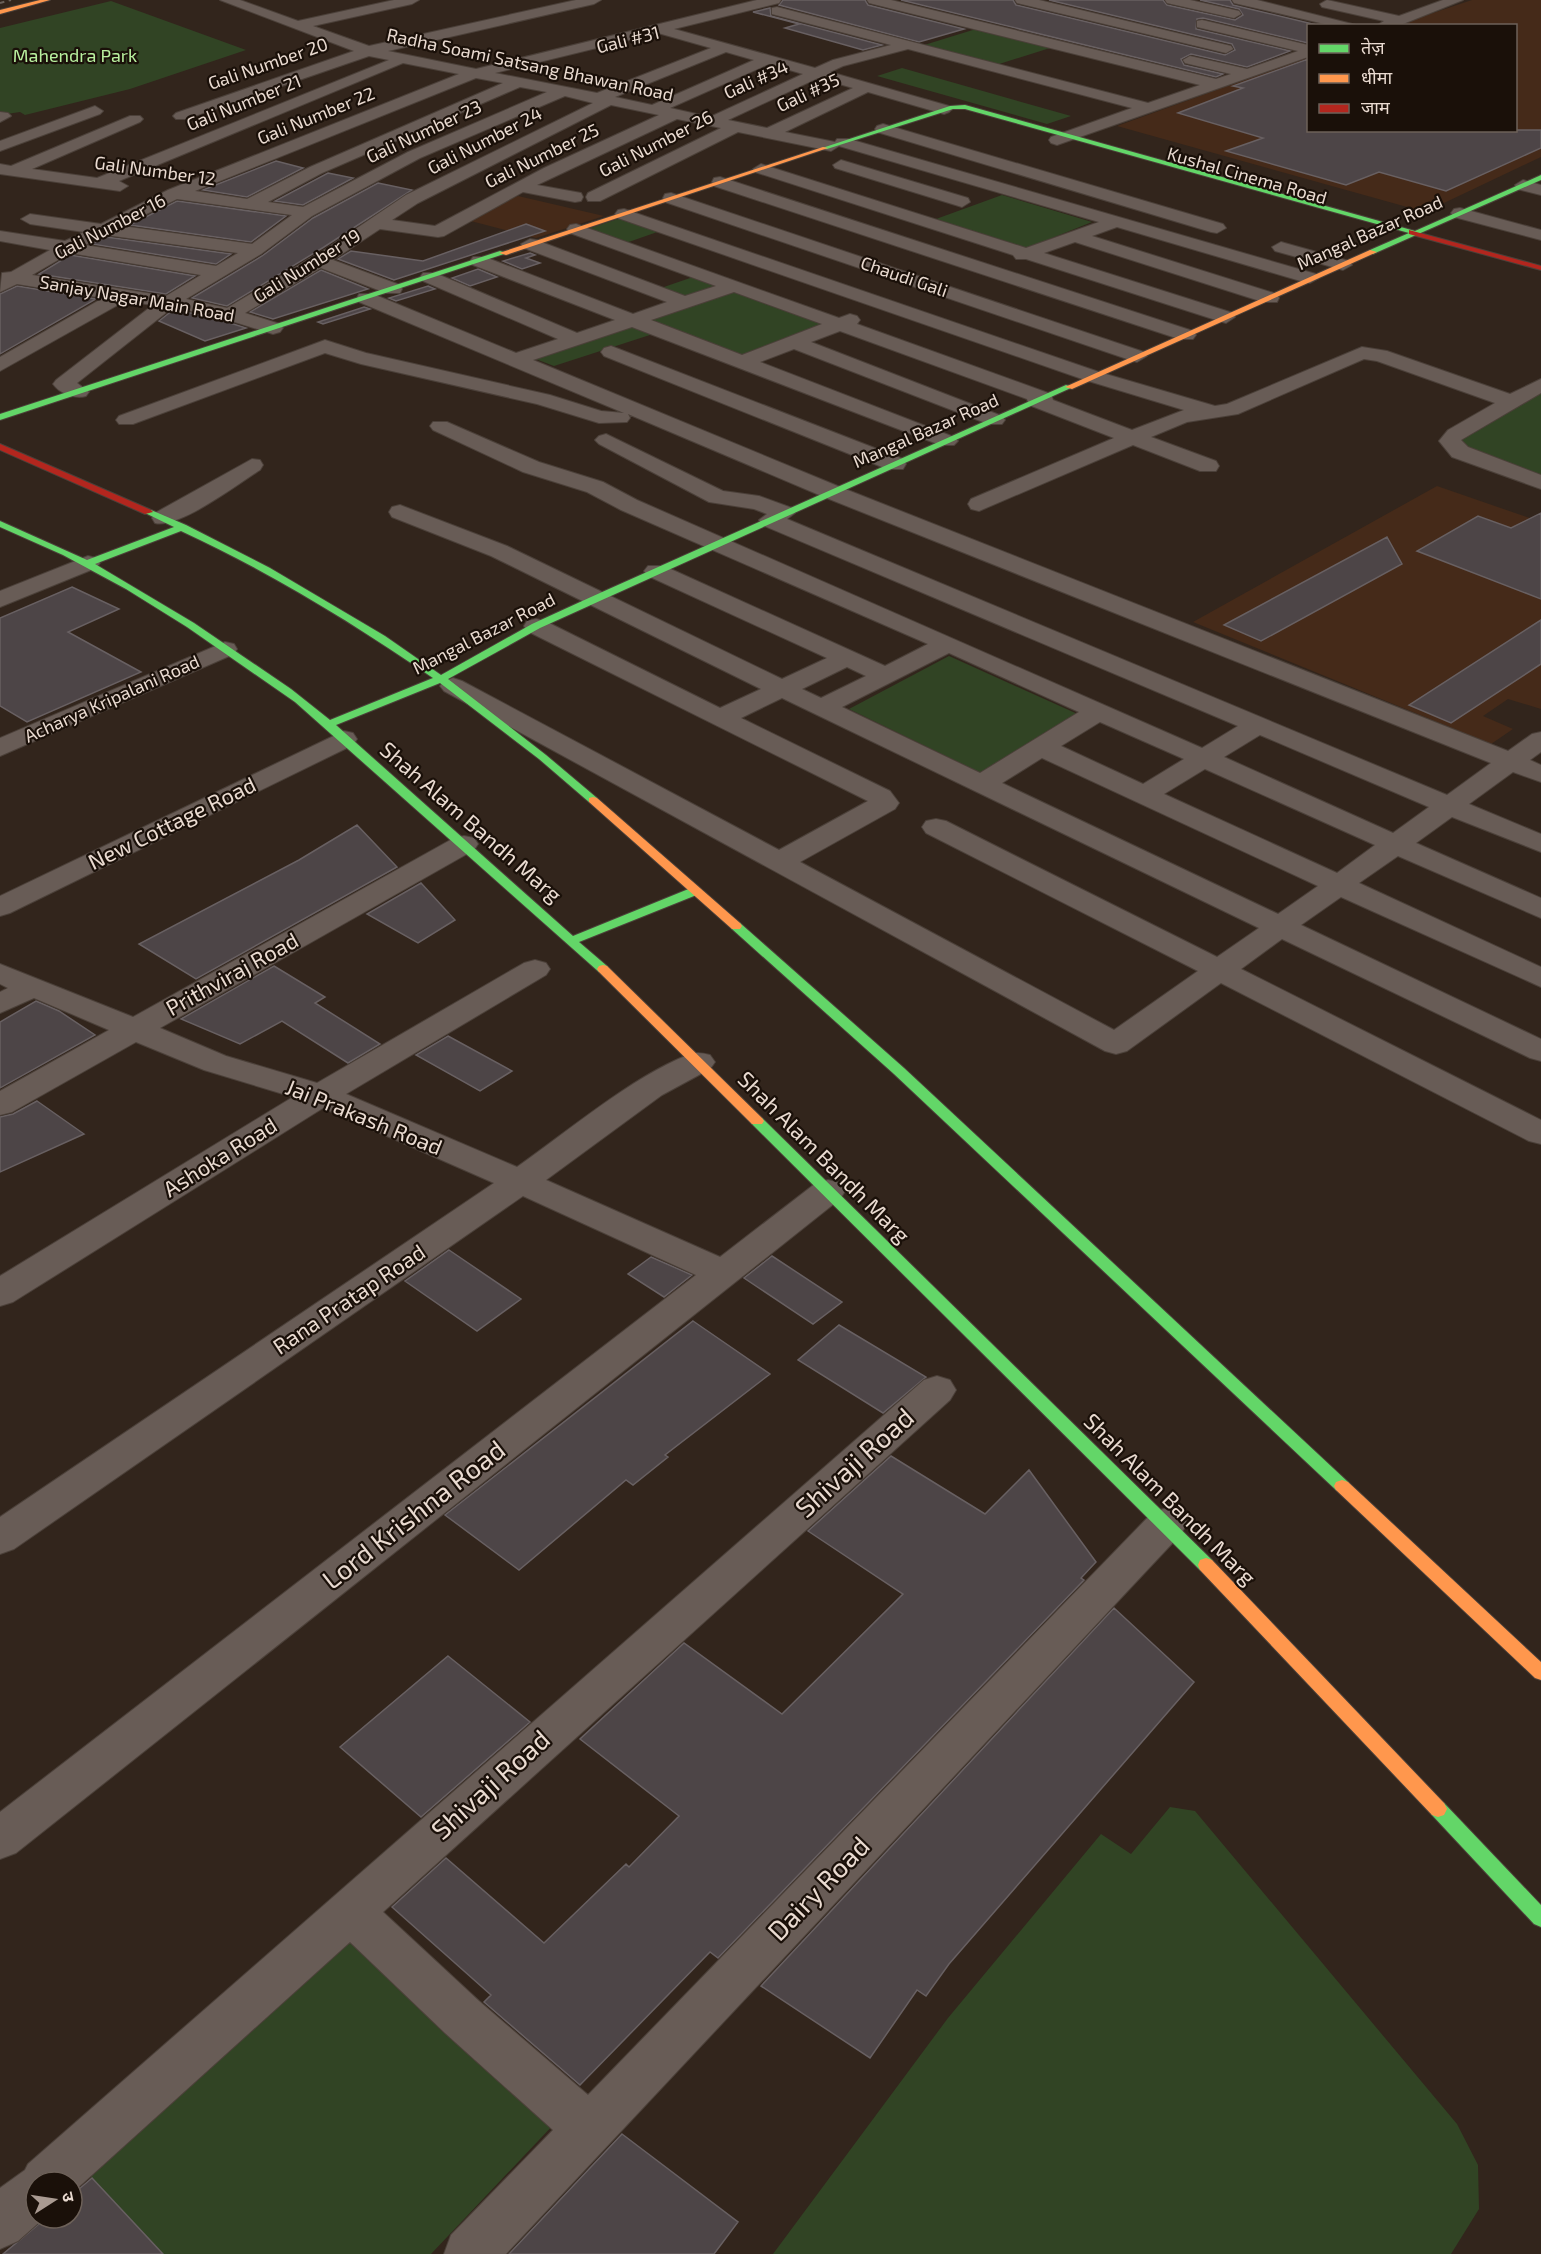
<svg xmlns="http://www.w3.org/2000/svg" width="1541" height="2254" font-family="'Exo 2','Noto Sans Devanagari',sans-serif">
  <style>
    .built { fill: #452a19 }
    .green { fill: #314424 }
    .building { fill: #4d4547; stroke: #686062; stroke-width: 1.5 }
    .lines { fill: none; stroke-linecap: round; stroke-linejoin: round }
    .street-casing { stroke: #4b4039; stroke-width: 2 }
    .fast-casing { stroke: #4b4039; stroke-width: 2 }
    .slow-casing { stroke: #4b4039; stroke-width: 2 }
    .jam-casing { stroke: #4b4039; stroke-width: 2 }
    .street { fill: #685c56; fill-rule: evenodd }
    .fast { fill: #63d668; fill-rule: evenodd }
    .slow { fill: #ff974d; fill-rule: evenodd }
    .jam { fill: #b3261e; fill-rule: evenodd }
    .rail { stroke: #6a6059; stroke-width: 2; stroke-dasharray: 4.5 4.5; stroke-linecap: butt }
    .labels { text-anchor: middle; stroke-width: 4.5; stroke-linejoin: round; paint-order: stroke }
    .far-street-label { font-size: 18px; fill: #eadbd1; stroke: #1a1009 }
    .far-park-label { font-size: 18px; fill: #b9f09f; stroke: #1a1009 }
    .street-label { font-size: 22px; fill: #eadbd1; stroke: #1a1009 }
    .near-street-label { font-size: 27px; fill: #eadbd1; stroke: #1a1009 }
  </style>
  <rect width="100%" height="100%" fill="#32251c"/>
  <path class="built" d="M1472,0H1541V157L1425,212L1117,126L1308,57V130H1516V26L1397,25Z
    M518,196L604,216L536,238L463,219Z
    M1437,486L1541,522V709L1508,699L1483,716L1513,729L1491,744L1193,622Z"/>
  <path class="green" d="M111,1L246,50L130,89L25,115L20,112L0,115V28Z
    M976,29L1050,48L996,65L921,46Z
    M902,68L1071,116L1047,124L877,76Z
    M1002,195L1092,222L1027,248L936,219Z
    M624,217L663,230L623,244L584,230Z
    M693,277L719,287L687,298L661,288Z
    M730,291L822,324L742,355L651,320Z
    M633,324L656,333L554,366L533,358Z
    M1541,383V475L1450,441Z
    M949,656L1082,716L983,774L849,709Z
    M1170,1807L1195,1811L1457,2124L1478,2165L1479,2209L1451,2254H773L948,2018L1101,1834L1131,1854Z
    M350,1937L556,2122L431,2254H163L89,2175Z"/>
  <path class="building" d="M783,0H865L868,5L964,29L919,42L779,5Z
    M901,0H1013L1016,5L1225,55L1235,50L1232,44L1049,0H1163L1167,5L1235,20L1243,15L1239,9L1200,0H1230L1233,5L1321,26H1308V43L1203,18L1197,19L1196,29L1290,51L1247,67L1191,54L1181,59L1184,65L1223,74L1216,77Z
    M770,8L771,16L882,45L863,50L785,28L799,24L753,12Z
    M1308,59V130H1541V148L1446,191L1379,172L1346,185L1226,151L1263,138L1178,113L1243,88L1233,86Z
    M276,161L303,168L247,197L203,190Z
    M328,173L353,178L303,205L275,201Z
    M378,183L412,190L324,247L227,306L192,298L262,256L313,218Z
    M177,201L286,216L251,242L130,225Z
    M526,224L545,231L394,280L338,259L351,251L423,261Z
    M106,237L231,254L216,264L92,244Z
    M530,253L535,255L526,258L540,263L522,269L503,261Z
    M70,255L195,276L166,294L39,274Z
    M478,269L497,277L470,286L452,278Z
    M321,270L368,289L273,319L250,312Z
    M17,286L96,299L0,354V294Z
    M428,286L435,289L396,301L389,298Z
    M364,307L370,309L323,324L318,322Z
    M173,310L208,316L246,328L205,341L159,321Z
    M1541,513V599L1417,551L1478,516L1511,528Z
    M1387,537L1402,564L1261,641L1224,625Z
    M72,587L119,609L68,632L141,672L27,722L0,706V618Z
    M1541,620V664L1451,723L1409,705Z
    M357,825L397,867L196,979L139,944L299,860Z
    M421,883L455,920L418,943L367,914Z
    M274,966L325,997L315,1003L380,1044L348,1063L282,1021L240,1044L181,1019Z
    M36,1001L59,1011L95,1035L0,1088V1022Z
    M448,1036L512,1071L480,1091L416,1055Z
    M37,1101L84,1134L0,1172V1117L13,1114Z
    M449,1250L521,1299L477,1331L405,1281Z
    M772,1256L842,1302L813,1324L744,1278Z
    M651,1257L692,1275L664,1297L628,1274Z
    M693,1321L770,1374L665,1455L668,1457L633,1485L626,1480L519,1570L445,1515Z
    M839,1325L926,1377L883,1413L798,1360Z
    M891,1456L985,1514L1029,1470L1096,1562L1081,1578L1084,1580L718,1958L710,1952L580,2085L484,2002L491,1995L392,1907L446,1858L544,1943L626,1864L629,1867L679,1816L580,1739L684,1643L782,1714L903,1594L808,1531Z
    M1114,1608L1194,1682L949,1964L926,1996L917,1990L870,2058L761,1986Z
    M448,1656L530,1722L421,1817L340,1747Z
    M622,2134L738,2222L714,2254H509Z
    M92,2178L163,2254H3L46,2218H72V2195Z"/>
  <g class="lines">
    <g class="street-casing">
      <path id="street" d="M220,0H240L298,21L394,0H419L412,4L313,26L369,46L576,0H601L594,4L388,51L476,69L757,0H781L779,3L674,29L815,68L833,60L891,45L772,14V8L777,7L1148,103L1200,85L869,3L867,0H891L1216,79L1231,74L1185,63L1183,60L1190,56L1247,69L1298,51L1197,27V21L1202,20L1308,45V57L1057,145L1051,143L1049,140L1051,137L1132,108L908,49L843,66L830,72L949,106L952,109L949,112L944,114L868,92L785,132L835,142L837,139H849L1316,274L1319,278L1310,283L1304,282L1117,227L1092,236L1277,294L1279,298L1277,302H1263L1075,242L1044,253L1233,313L1235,317L1226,323L1219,321L1026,259H1016L1013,255L755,172L753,169L761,164L767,166L1026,248L1099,222L839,146L831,151L738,132L600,201H588L586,197L588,193L721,128L677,119L537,185L581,193L583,197L581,201L575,202L523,192L444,236L438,237L380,229L333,260L400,285L402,289L400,293H386L321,268L245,313L280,324L283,328L280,332L273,334L209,314L172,308L77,383L89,392L86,396C75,399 60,394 53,384L56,380L153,305L125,301L0,371V357L103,298L17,284L0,292L2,273L11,272L50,250L0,241V231L65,241L84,232L30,224L21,219L30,214L101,224L168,190L459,74L403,63L119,181L128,186L120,191L0,174V164L11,166L130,116H140L143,119L140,122L32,169L97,178L389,60L369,56L186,119H176L173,116L176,113L354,51ZM658,33L711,48L597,93L495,73ZM726,52L754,60L652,105L615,97ZM769,64L803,74L710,117L670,108ZM476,78L503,83L310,167L247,199L195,191ZM818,78L853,88L767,128L728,120ZM520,87L547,92L408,152L303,207L268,202L322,173ZM565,96L593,103L406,195L326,249L227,308L186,299L261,254L312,216L420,158ZM611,105L659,115L544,168L435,226L392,220L418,203ZM177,199L292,215L252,244L122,226ZM106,235L238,253L216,266L85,245ZM70,253L201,275L166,296L32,275Z
        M1015,0H1039L1231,46L1233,49L1226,53L1017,3Z
        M1165,0H1190L1239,11L1241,14L1234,18L1167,3Z
        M1232,0H1257L1360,26H1333L1234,3Z
        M1327,0L1399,16L1443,0H1463L1398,26H1376L1384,21L1322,7L1320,4Z
        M95,106L103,111L100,114L0,151V141Z
        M0,112L8,113L11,116L0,122Z
        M883,124L1223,224L1226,228L1217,233L1211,232L877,132L875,129L877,126Z
        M841,160L968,198L970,202L962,207L835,168L833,165Z
        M720,177L1193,331L1196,335L1193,339H1179L714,186L712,182L714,178Z
        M1523,180L1541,185V195L1517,189L1515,185Z
        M671,193L1144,352L1147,356L1137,362L1130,360L665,202L663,198L665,194Z
        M1460,208L1541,230V240L1454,217L1451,213L1454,209Z
        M624,209L1099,372L1215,406L1227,404L1362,347L1387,351L1510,394L1541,379V393L1461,440L1468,447L1541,475V489L1452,457L1439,441L1448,430L1495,403L1377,361L1364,359L1238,414L1187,422L1151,437L1216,461L1219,466L1216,471H1200L1133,445L979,511L971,509L968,504L971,499L1114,438L1029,405L1027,399L840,331L811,342L1002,416L1005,420L1002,424H988L794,349L760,362L954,437L958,441L954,445H940L632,327L533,360L840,487L1508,751L1532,734L1541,732V752L1530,760L1541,765V782L1513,772L1469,804L1541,834V852L1452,817L1416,843L1541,898V918L1398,856L1359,883L1541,967V987L1341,897L1301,925L1541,1039V1061L1530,1058L1282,939L1241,969L1541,1120V1144L1529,1141L1221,983L1127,1051L1116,1054L1105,1051L444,691L440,686L444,681L453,678L462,681L779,850L868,801L527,631L524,626L527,621L536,619L545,621L720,708L761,689L491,556L392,517L389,512L392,507L400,505L507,546L782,679L827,658L648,576L644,571L648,566H664L885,666L928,644L621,510L587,492L523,472L433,430L430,426L433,422H447L539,462L603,482L637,500L1202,748L1238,726L762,525L759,520L767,514L754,509L709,502L599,444L595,440L599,436L606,434L723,491L759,496L792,508L795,513L787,519L1447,795L1491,763L824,497L628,414L630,418L627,422L599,423L537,404L361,364L325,353L133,424H119L116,420L119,416L325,340L366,353L550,395L601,411L624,413L359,302L357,298L359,294H373L516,353L558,339L423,281L420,277L423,273H435L577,333L615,320L473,265L470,261L473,257H485L633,314L667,302L524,248L521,244L530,239L536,240L685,296L716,286L570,233L567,229L570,225L576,224L839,318L850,314L857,316L860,320L857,324L1051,394L1053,400L1132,430L1184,410L1085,380L618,218L615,214L618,210ZM734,292L822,324L742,355L651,320ZM949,653L1079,712L980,773L842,707ZM847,667L866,676L821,698L802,689ZM782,698L1259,928L1217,957L946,821L936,819L926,821L922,827L926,833L1198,971L1114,1030L800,862L895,809L899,803L890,791L741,718ZM1100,722L1184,759L1143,784L1061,746ZM1260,735L1429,807L1393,833L1224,757ZM1042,758L1318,886L1278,914L1002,783ZM1205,769L1375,845L1337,873L1164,794Z
        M1281,242L1349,261L1352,265L1343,270L1275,251L1272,247Z
        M611,346L903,459L906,464L903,469H887L604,356L601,352L604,348Z
        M252,459L260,460L263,465L260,470C238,484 179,529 155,523L152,518L155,513Z
        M88,556L96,558L100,563L96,568L0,607V591Z
        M225,642L234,644L237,649L234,654L0,756V738Z
        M344,731L353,733L357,739L353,745L10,913L0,916V896Z
        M464,836L474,838L478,844L474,850L160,1028L226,1056L317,1083L524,963L535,960L546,963L550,969L546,975L346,1094L517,1167C567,1132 633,1076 688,1055C696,1052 702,1053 710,1055L715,1062L710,1069L662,1095L546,1180L720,1257L816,1183L828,1180L840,1183L845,1191L840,1199L16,1853L0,1859V1812L696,1275L523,1196L14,1549L0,1554V1517L494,1183L323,1108L13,1302L0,1306V1276L293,1097L204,1070L136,1042L12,1112L0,1115V1091L109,1030L34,998L0,1013V992L8,988L0,984V964L133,1017L454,838Z
        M937,1376L950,1380L956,1390L950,1400L383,1912L479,2001L588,2095L1153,1512L1167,1508L1181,1512L1187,1523L1181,1534L506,2254H444L451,2235L553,2130L445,2033L350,1942L72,2193V2182H36V2218H44L18,2241L0,2249V2188L25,2170L28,2164L924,1380Z"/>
    </g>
    <g class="fast-casing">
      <path id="fast" d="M965,105L1415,231L1539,176L1541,175V180L1373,254L1369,252L1370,250L1409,233L965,109H953L827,149L822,148L950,106Z
        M500,251L507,253L0,420V414Z
        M1066,385L1073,387L540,628L448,679L546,755L597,798V802H589L539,759L440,683L336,725L573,936L691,888H699L701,891L699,894L579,942L607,966L609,969L607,972H599L295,702L187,627L126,589L63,555L0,527V521L87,560L174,527L143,512L151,510L186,525L270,568L385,636L441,675L532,624L591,597ZM181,531C270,572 353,623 433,678L330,720L291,689L194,623L95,564Z
        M736,922L740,923L904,1068L1348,1482L1350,1486L1348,1490L1342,1492L1336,1490L894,1074L732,929L730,926L732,923Z
        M757,1117L762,1118L1212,1560L1214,1565L1212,1570L1206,1572L1200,1570L752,1124L750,1121Z
        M1438,1801L1444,1803L1541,1905V1927L1534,1924L1432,1815L1429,1809L1432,1803Z"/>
    </g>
    <g class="slow-casing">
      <path id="slow" d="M40,0H50L0,14V10Z
        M823,147L828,148L506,255L499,253Z
        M1370,250L1377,252L1072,389L1065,387Z
        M593,797L597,798L740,923L742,926L740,929H732L589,802V798Z
        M603,965L607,966L762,1118L764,1121L762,1124H752L599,972L597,969L599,966Z
        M1342,1480L1348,1482L1541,1662V1680L1535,1678L1336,1490L1334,1486L1336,1482Z
        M1206,1558L1212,1560L1444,1803L1447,1809L1444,1815L1438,1817L1432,1815L1200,1570L1198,1565L1200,1560Z"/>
    </g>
    <g class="jam-casing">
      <path id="jam" d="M1409,230L1541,266V270L1409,234Z
        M0,444L151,510L153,512L145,514L0,450Z"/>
    </g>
    <use href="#street" class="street"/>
    <use href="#fast" class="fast"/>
    <use href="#slow" class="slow"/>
    <use href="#jam" class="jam"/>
    <path class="rail" d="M0,3L11,0"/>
  </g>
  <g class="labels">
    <g class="far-street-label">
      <text transform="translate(628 40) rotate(-14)" y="6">Gali #31</text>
      <text transform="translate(268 64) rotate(-19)" y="6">Gali Number 20</text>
      <text transform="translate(530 65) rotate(12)" y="6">Radha Soami Satsang Bhawan Road</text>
      <text transform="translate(756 80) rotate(-24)" y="6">Gali #34</text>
      <text transform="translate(808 93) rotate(-25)" y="6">Gali #35</text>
      <text transform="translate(244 103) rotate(-22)" y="6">Gali Number 21</text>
      <text transform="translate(316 116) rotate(-22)" y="6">Gali Number 22</text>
      <text transform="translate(424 132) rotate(-25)" y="6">Gali Number 23</text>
      <text transform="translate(485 141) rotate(-27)" y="6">Gali Number 24</text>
      <text transform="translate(656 144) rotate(-27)" y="6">Gali Number 26</text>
      <text transform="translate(542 156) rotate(-26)" y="6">Gali Number 25</text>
      <text transform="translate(155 171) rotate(8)" y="6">Gali Number 12</text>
      <text transform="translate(1247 176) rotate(16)" y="6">Kushal Cinema Road</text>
      <text transform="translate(110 227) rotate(-27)" y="6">Gali Number 16</text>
      <text transform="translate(1370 233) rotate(-24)" y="6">Mangal Bazar Road</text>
      <text transform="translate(307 266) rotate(-32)" y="6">Gali Number 19</text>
      <text transform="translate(904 277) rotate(19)" y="6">Chaudi Gali</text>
      <text transform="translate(137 299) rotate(10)" y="6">Sanjay Nagar Main Road</text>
      <text transform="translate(926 431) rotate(-24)" y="6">Mangal Bazar Road</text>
      <text transform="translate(484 634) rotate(-27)" y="6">Mangal Bazar Road</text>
      <text transform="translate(112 699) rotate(-24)" y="6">Acharya Kripalani Road</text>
    </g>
    <g class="far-park-label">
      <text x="75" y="62">Mahendra Park</text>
    </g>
    <g class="street-label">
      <text transform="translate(471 822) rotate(41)" y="8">Shah Alam Bandh Marg</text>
      <text transform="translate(172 823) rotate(-26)" y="8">New Cottage Road</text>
      <text transform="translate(232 974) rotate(-29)" y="8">Prithviraj Road</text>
      <text transform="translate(364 1117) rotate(22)" y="8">Jai Prakash Road</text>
      <text transform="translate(220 1157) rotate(-32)" y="8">Ashoka Road</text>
      <text transform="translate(824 1157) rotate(45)" y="8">Shah Alam Bandh Marg</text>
      <text transform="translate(349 1299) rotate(-34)" y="8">Rana Pratap Road</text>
      <text transform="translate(1170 1499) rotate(45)" y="8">Shah Alam Bandh Marg</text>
    </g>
    <g class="near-street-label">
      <text transform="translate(855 1463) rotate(-42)" y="9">Shivaji Road</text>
      <text transform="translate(414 1515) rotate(-38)" y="9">Lord Krishna Road</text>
      <text transform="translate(491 1785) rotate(-42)" y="9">Shivaji Road</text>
      <text transform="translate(819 1889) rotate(-46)" y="9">Dairy Road</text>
    </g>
  </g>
  <rect x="1307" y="24" width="210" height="108" fill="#1a1009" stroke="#6d6159" stroke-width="1.5"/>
  <rect x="1319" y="44" width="30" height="9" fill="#63d668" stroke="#6d6159" stroke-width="1.5"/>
  <text x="1361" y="54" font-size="18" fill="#eadbd1">तेज़</text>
  <rect x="1319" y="74" width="30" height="9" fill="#ff974d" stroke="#6d6159" stroke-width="1.5"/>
  <text x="1361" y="84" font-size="18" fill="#eadbd1">धीमा</text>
  <rect x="1319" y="104" width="30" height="9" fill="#b3261e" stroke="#6d6159" stroke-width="1.5"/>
  <text x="1361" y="114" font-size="18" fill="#eadbd1">जाम</text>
  <g transform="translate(54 2200) rotate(78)"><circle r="28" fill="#1a1009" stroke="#6d6159" stroke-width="1.5"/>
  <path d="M0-4.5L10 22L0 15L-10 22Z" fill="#aa9b92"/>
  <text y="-9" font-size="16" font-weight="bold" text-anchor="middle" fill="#eadbd1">उ</text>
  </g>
</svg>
